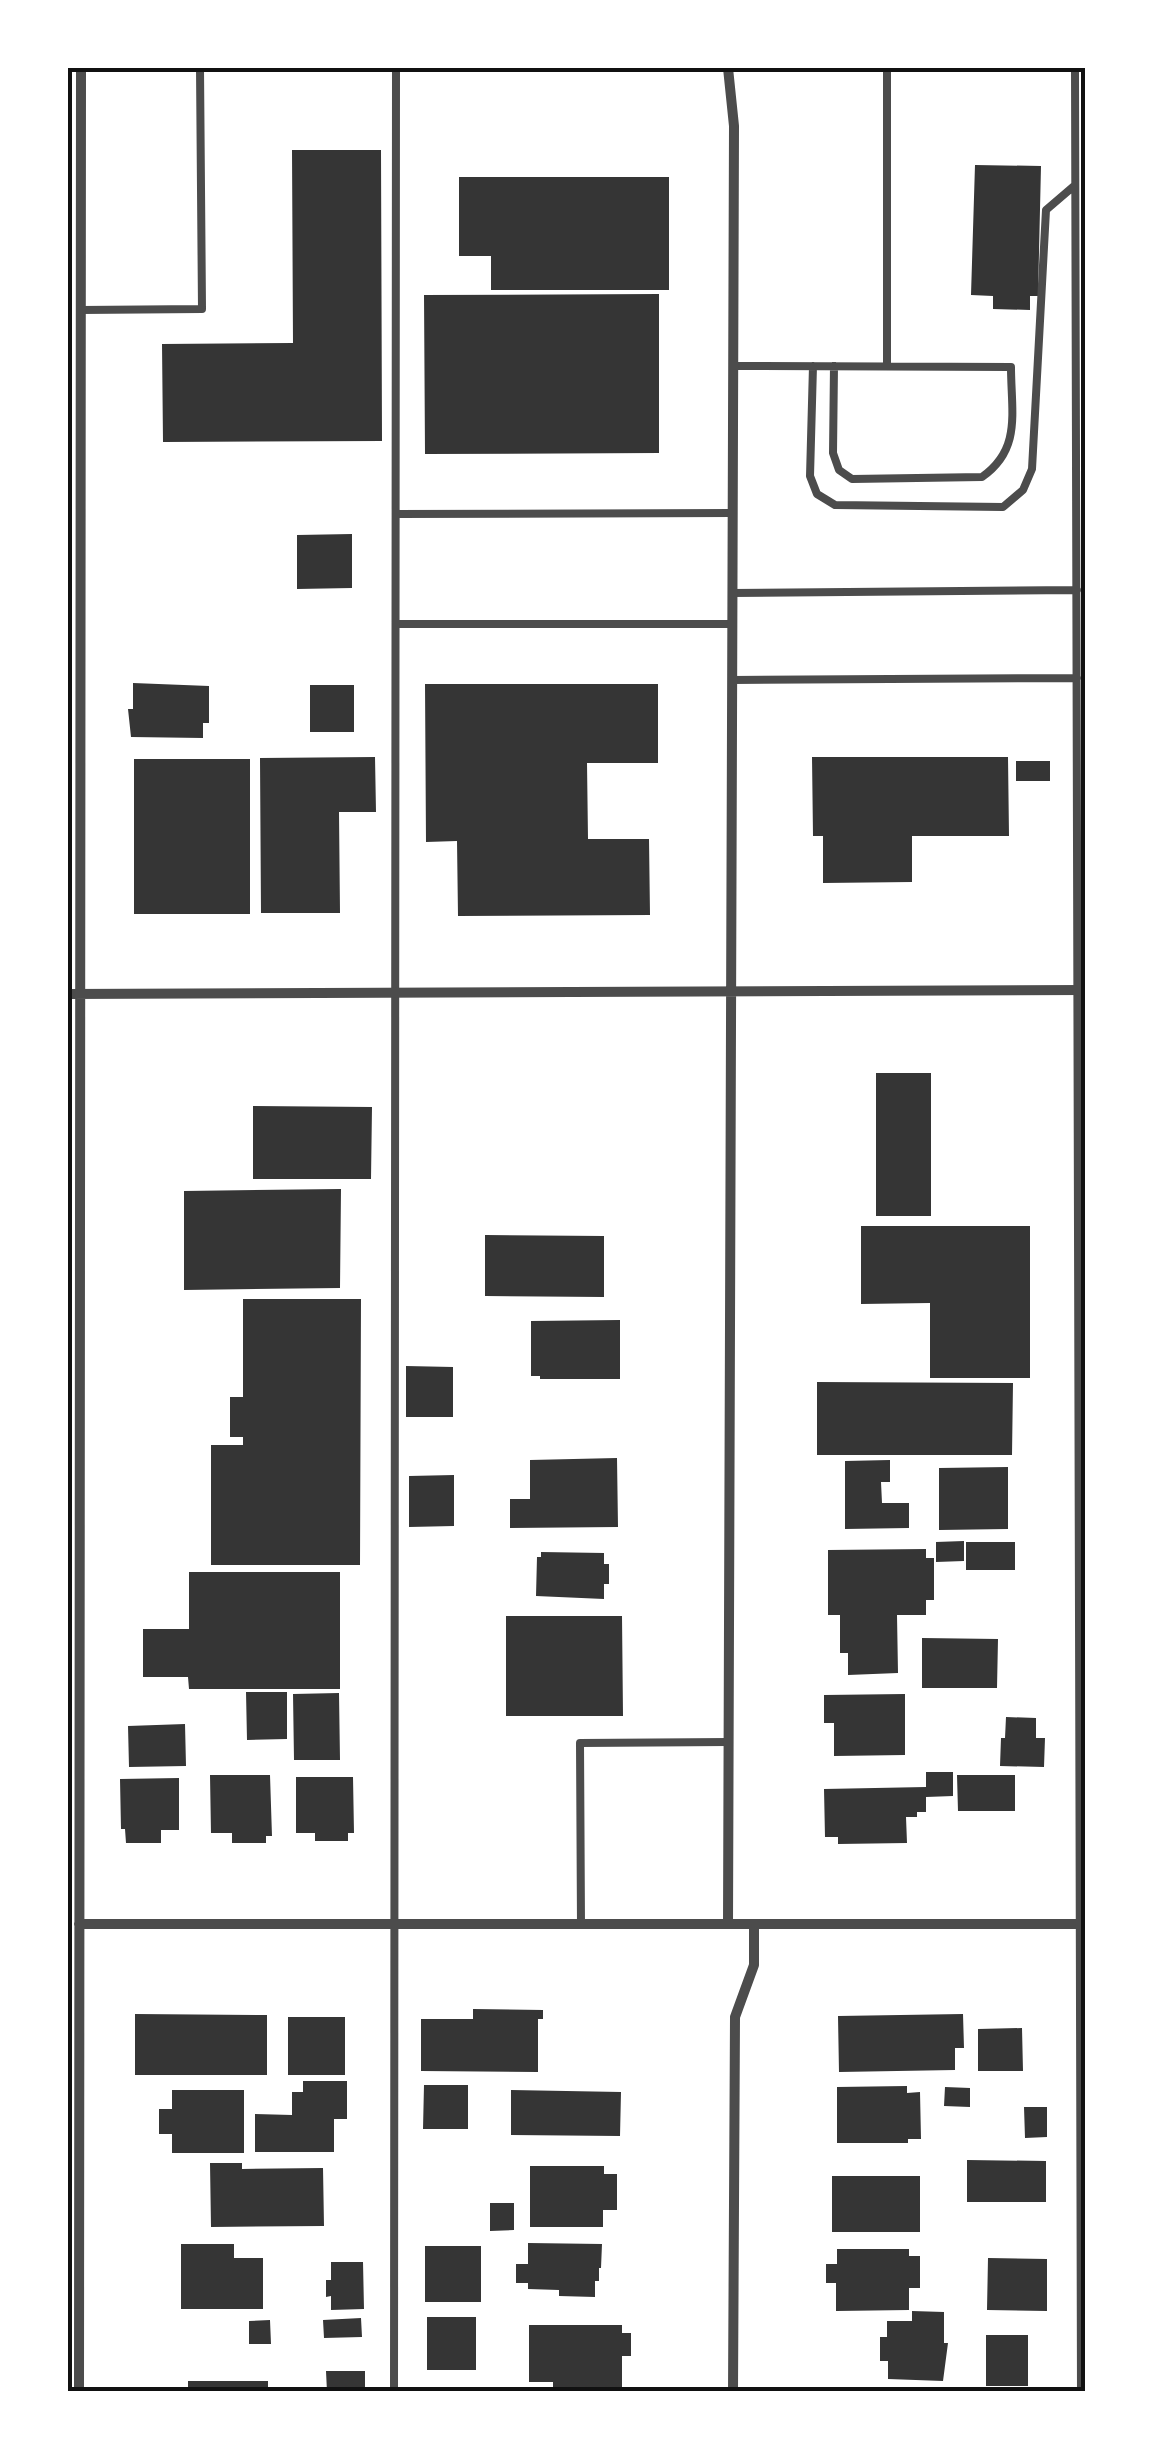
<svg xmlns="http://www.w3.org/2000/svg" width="1153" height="2459" font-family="'DejaVu Sans',sans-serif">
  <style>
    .building { fill: #353535 }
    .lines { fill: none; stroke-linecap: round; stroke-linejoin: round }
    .service { stroke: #4c4c4c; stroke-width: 8 }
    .minor { stroke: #4c4c4c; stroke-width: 10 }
    .neatline { fill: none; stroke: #111; stroke-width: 4 }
  </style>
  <rect width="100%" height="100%" fill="#fff"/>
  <path class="building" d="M292,150H381L382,441L163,442L162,344L293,343Z
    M975,165L1041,166L1038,296H1030V310L993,309V296L971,295Z
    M459,177H669V290H491V256H459Z
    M659,294V453L425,454L424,295Z
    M352,534V588L297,589V535Z
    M133,683L209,686V723H203V738L131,737L128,709H133Z
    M425,684H658V763H587L588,839H649L650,915L458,916L457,841L426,842Z
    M310,685H354V732H310Z
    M375,757L376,812H339L340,913H261L260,758Z
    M812,757H1008L1009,836H912V882L823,883V836H813Z
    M134,759H250V914H134Z
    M1016,761H1050V781H1016Z
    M876,1073H931V1216H876Z
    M253,1106L372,1107L371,1179H253Z
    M341,1189L340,1288L184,1290V1191Z
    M861,1226H1030V1378H930V1303L861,1304Z
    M485,1235L604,1236V1297L485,1296Z
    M243,1299H361L360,1565H211V1445H243V1437H230V1397H243Z
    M620,1320V1379H540V1376H531V1321Z
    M406,1366L453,1367V1417H406Z
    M817,1382L1013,1383L1012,1455H817Z
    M617,1458L618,1527L510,1528V1499H530V1460Z
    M890,1460V1482H881L882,1503H909V1528L845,1529V1461Z
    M1008,1467V1529L939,1530V1468Z
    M454,1475V1526L409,1527V1476Z
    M964,1541V1561L936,1562V1542Z
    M966,1542H1015V1570H966Z
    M926,1549V1558H934V1600H926V1615H897L898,1673L848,1675V1653H840V1615H828V1550Z
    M541,1552L604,1553V1564H609V1584H604V1599L536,1596L537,1557H541Z
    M189,1572H340V1689H189L188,1677H143V1629H189Z
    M506,1616H622L623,1716H506Z
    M922,1638L998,1639L997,1688H922Z
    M246,1692H287V1739L247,1740Z
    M339,1693L340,1760H294L293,1694Z
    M905,1694V1755L834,1756V1723H824V1695Z
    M1006,1717L1036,1718V1738H1045L1044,1767L1000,1766L1001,1738H1005Z
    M185,1724L186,1766L129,1767L128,1726Z
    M926,1772H953V1796L926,1797V1812H917V1817H906L907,1843L838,1844V1837H825L824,1789L926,1787Z
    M210,1775H270L272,1836H266V1843H232V1833H211Z
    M957,1775H1015V1811H958Z
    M296,1777H353L354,1833H348V1841H315V1833H296Z
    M179,1778V1830H161V1843H126L125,1829H121L120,1779Z
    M473,2009L543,2010V2019H538V2072L421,2071V2019H473Z
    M135,2014L267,2015V2075H135Z
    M963,2014L964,2048H955V2070L839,2072L838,2016Z
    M288,2017H345V2075H288Z
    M1022,2028L1023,2071H978V2029Z
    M303,2081H347V2119H334V2152H255V2114L292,2115V2092H303Z
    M424,2085H468V2129H423Z
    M907,2086V2093L920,2092L921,2139H908V2143H837V2087Z
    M945,2087L970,2088V2107L944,2106Z
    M172,2090H244V2153H172V2134H159V2109H172Z
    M511,2090L621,2092L620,2136L511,2135Z
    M1024,2107H1047V2137L1025,2138Z
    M967,2160L1046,2161V2202H967Z
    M210,2163H242V2169L323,2168L324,2226L211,2227Z
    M530,2166H604V2174H617V2210H603V2227H530Z
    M832,2176H920V2232H832Z
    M490,2203H514V2230L490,2231Z
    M528,2243L602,2244L601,2268H599V2281H595V2297L559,2296V2290L528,2289V2283H516V2264H528Z
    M181,2244H234V2258H263V2309H181Z
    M425,2246H481V2302H425Z
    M837,2249H909V2256H920V2288H909V2310L836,2311V2283H826V2264H837Z
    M988,2258L1047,2259V2311L987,2310Z
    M331,2262H363L364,2309L331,2310V2296L326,2297V2280H331Z
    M912,2311L944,2312V2343H948L943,2381L888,2379V2361H880V2337H887V2321H912Z
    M427,2317H476V2370H427Z
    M361,2318L362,2337L324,2338L323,2320Z
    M270,2320L271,2344H249V2321Z
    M529,2325H622V2333H631V2356H622V2388H553V2382H529Z
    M986,2335H1028V2386H986Z
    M326,2371H365V2392H327Z
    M188,2381H268V2392H188Z"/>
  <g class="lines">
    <path class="service" d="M1075,68L1081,2392
      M81,310L202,309L200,68
      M887,365V68
      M733,366L1011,367C1011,412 1022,449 982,477L852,479L839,470L833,453L834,366
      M813,366L810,476L817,494L835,505L1003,507L1023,490L1032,469L1046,210L1074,186
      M396,514L733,513
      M732,593L1077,590
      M396,624H732
      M732,680L1077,678
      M581,1924L580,1743L728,1742
      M394,2392L396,68"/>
    <path class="minor" d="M728,68L734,126L728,1924
      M68,994L1086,990
      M79,1924H1086
      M79,2392L81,68
      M733,2392L735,2017L754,1965V1924"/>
  </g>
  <rect width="1153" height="2459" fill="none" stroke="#ffffff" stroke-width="140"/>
  <rect x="70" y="70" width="1013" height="2319" class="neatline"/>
</svg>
